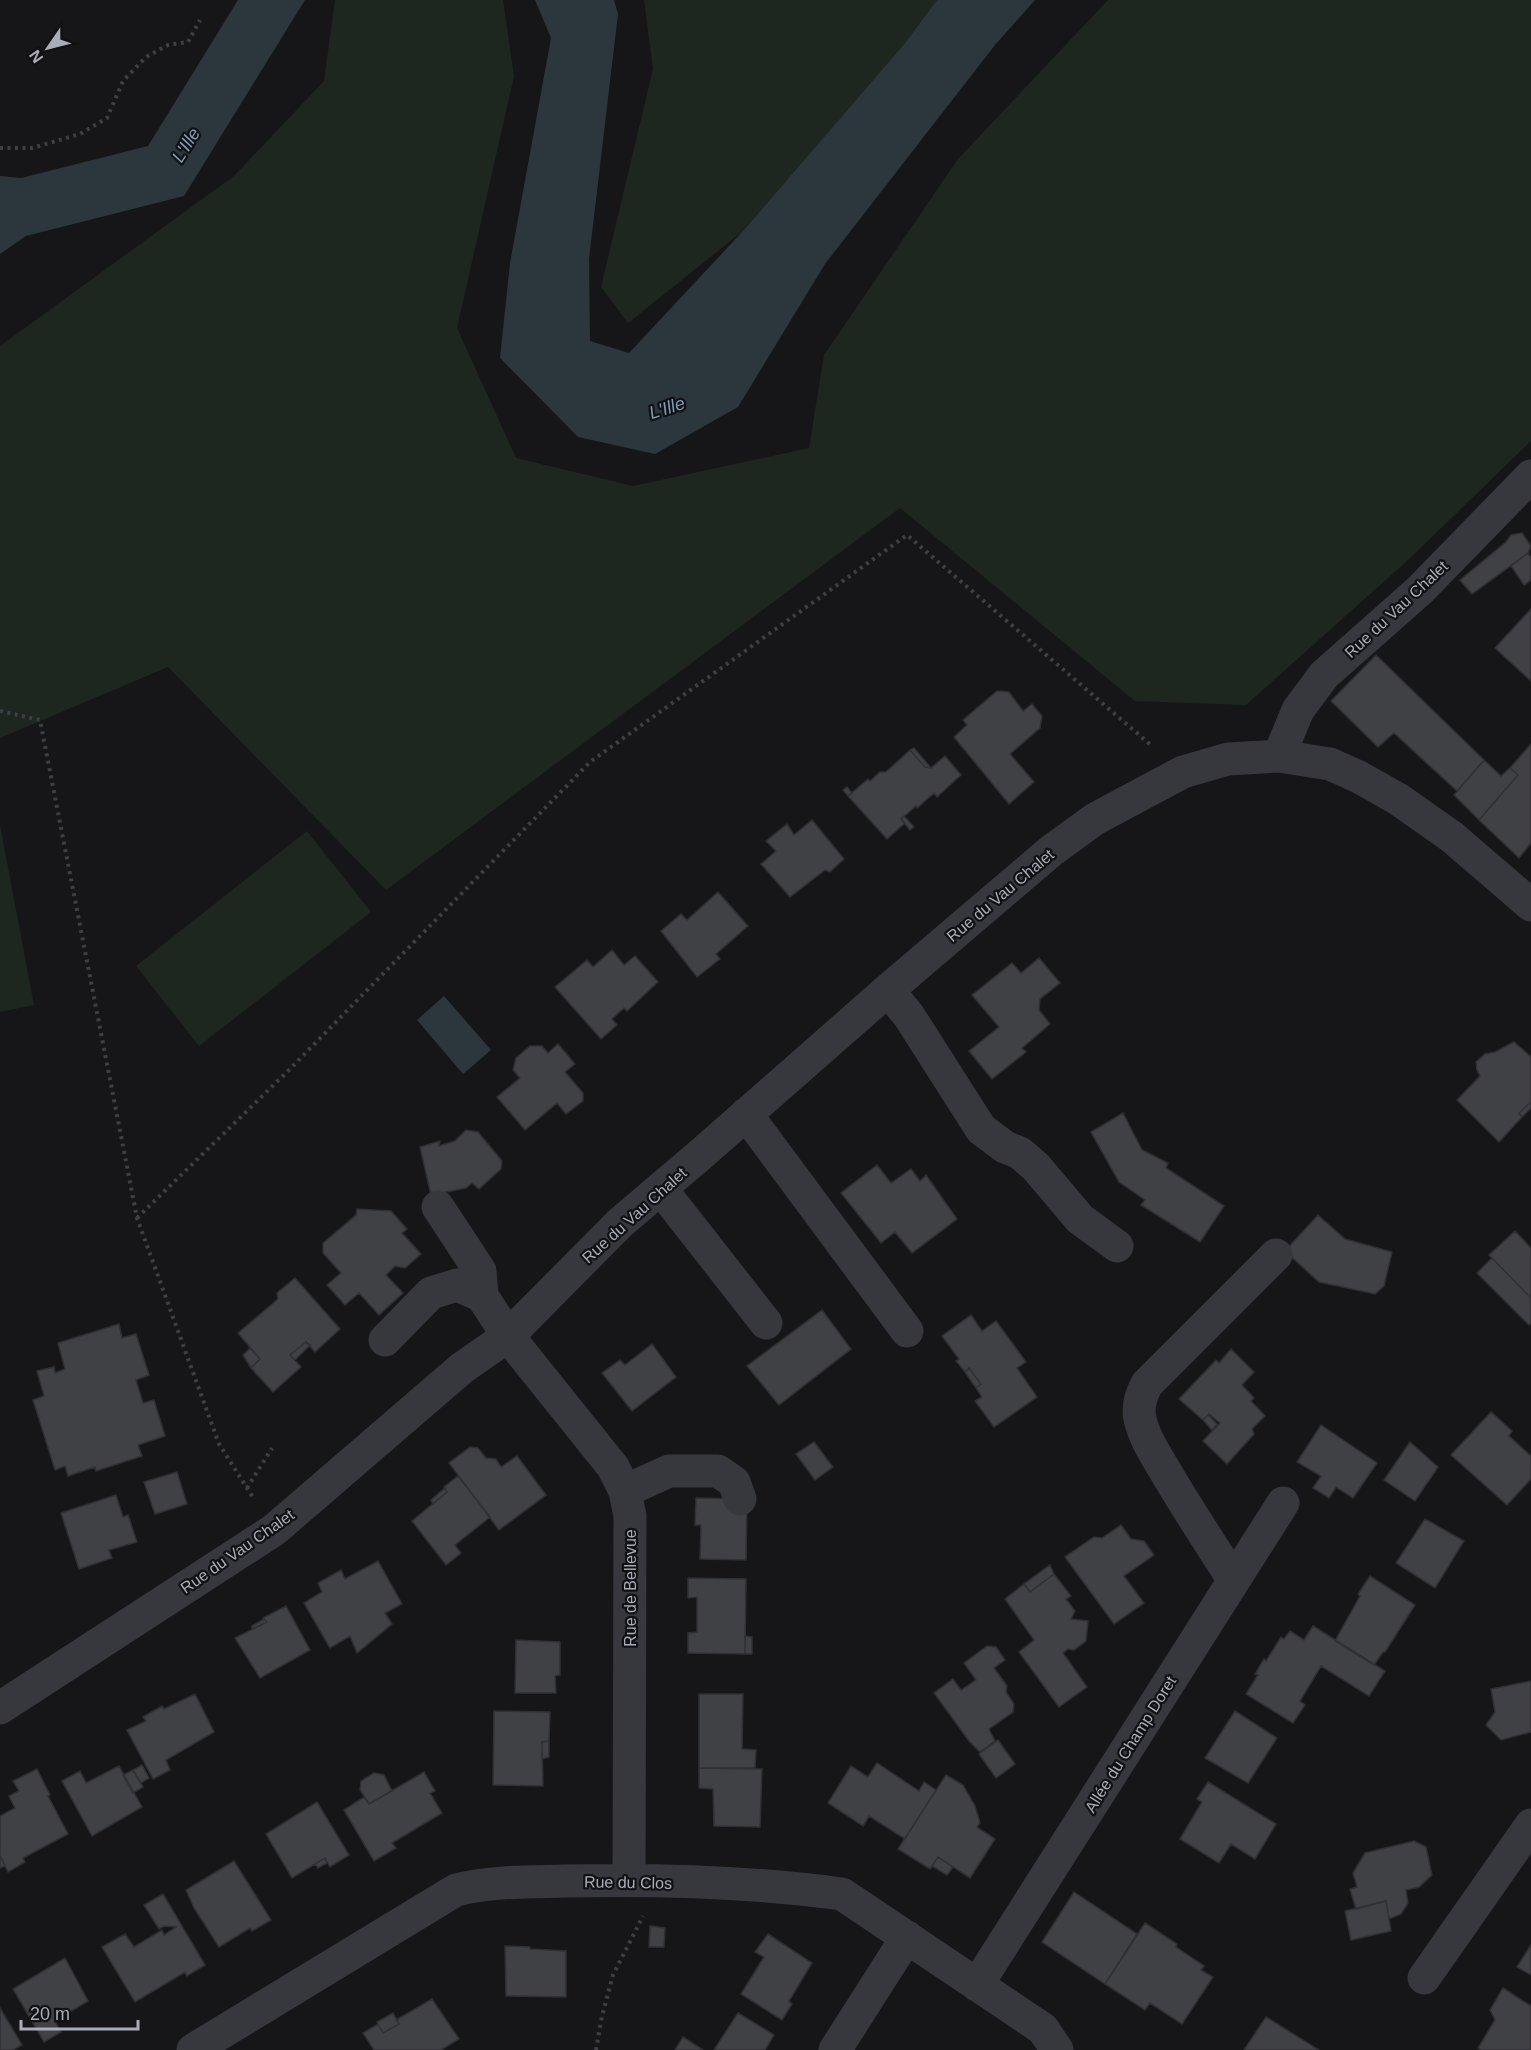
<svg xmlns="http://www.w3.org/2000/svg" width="1531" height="2050" font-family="Arial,sans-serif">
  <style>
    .green { fill: #1e271f }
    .water { fill: #2c363d }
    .building { fill: #404145; stroke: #303034; stroke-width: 1.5 }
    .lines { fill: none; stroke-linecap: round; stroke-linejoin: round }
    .path { stroke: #3d3f45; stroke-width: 4; stroke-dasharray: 3 4.5; stroke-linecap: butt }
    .minor { stroke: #37383e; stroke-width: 33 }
    .labels { text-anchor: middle; stroke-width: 4.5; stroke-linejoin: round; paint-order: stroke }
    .street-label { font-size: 16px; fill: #a8adb9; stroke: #111113 }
    .water-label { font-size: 18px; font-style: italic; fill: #7d9cb5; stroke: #111113 }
  </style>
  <rect width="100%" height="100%" fill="#161618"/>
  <path class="green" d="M335,0H503L514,76L457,328L516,458L633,486L809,448L824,355L958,159L1108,0H1531V441L1407,561L1246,705L1135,701L900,508L386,890L168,667L0,738V346L234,176L324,81Z
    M644,0H937L905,43L743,231L628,323L601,287L653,69Z
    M0,825L34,1005L0,1012Z
    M307,831L371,912L199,1046L136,966Z"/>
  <path class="water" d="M238,0H305L184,196L26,236L0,254V176L21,178L148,146Z
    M535,0H614L618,14L589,259L590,341L629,353L743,231L905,43L937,0H1035L995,45L825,264L738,407L655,454L578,437L500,358L510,263L551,38Z
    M444,996L491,1050L463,1074L417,1020Z"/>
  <path class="building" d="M1522,533L1531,546L1528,553L1472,594L1460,580L1506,542L1511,535Z
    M1528,553L1531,558V580L1524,585L1511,566Z
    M1531,609V681L1495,648Z
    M1376,655L1484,760L1457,791L1394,733L1378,747L1331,701Z
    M997,691L1009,692L1023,711L1032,704L1042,716L1040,728L1010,754L1034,782L1009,804L954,737L967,725L963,720Z
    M1531,744V843L1519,858L1479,820L1518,775L1510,768Z
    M914,748L931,768L925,767L910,750Z
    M910,750L925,767L931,768L945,756L961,775L937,797L934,793L917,808L916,806L901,819L905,823L887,839L848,796L868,779L870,781L880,772H886Z
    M1484,760L1501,776L1510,768L1518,775L1479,820L1454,795Z
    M847,787L852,793L848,796L843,790Z
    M904,816L914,827L910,830L901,819Z
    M812,820L844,859L830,872L825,870L790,897L761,864L776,851L766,841L787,824L794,835Z
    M718,892L748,926L716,954L720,959L697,977L661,931L681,914L687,920Z
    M612,950L624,965L635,956L658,982L627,1011L624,1008L612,1019L617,1025L601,1039L555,987L587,960L593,967Z
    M1039,958L1060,983L1040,999L1039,1010L1050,1024L1022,1048L1026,1052L992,1079L969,1051L999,1027L972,995L1012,963L1021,973Z
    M1514,1042L1531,1057V1102L1519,1113L1522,1117L1499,1142L1457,1100L1480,1076L1477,1070L1476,1062L1485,1054L1495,1052Z
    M558,1044L575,1064L565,1072L583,1093V1101L566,1114L557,1103L525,1130L497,1097L520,1078L513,1070L516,1058L530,1046H542L548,1053Z
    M1531,1102V1108L1522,1117L1519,1113Z
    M1123,1113L1142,1150L1168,1163L1166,1168L1224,1206L1200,1242L1141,1205L1145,1200L1119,1182L1091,1132Z
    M466,1130L478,1132L502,1161L501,1169L479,1189L472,1183L466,1188L431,1195L420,1147L440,1141L439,1146L455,1141Z
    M877,1165L891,1183L911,1169L920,1181L926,1175L957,1219L912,1253L895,1232L881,1243L841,1193Z
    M357,1209L391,1211L407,1229L402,1233L421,1254L405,1268L395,1266L386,1275L403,1293L379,1315L359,1293L345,1305L327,1285L341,1273L323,1253V1243L356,1215Z
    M1318,1215L1345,1239L1392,1252L1384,1286L1375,1294L1319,1282L1285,1251Z
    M1515,1231L1531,1248V1298L1489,1255Z
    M1492,1258L1531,1298V1323L1529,1325L1477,1273Z
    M295,1278L340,1329L315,1352L306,1342L290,1355L301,1367L273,1392L251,1368L260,1359L238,1333L278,1299L277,1293Z
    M822,1310L851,1349L779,1405L747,1366Z
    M971,1315L982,1331L996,1321L1026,1362L1017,1368L1037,1397L994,1427L975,1401L982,1397L976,1388L981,1384L969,1368L965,1372L956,1361L959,1359L942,1336Z
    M119,1324L122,1338L136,1334L149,1375L136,1380L143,1403L154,1400L165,1436L138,1445L142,1456L96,1471L95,1467L68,1476L65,1466L55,1470L33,1400L44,1396L37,1371L54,1367L55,1373L65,1369L58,1343Z
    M306,1342L310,1345L295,1360L290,1355Z
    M652,1344L676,1377L632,1411L602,1373L620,1360L625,1365Z
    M250,1348L260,1359L251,1368L243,1355Z
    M1231,1349L1254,1372L1242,1385L1254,1398L1251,1401L1265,1416L1252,1429L1254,1434L1227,1464L1203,1441L1220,1423L1209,1414L1203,1420L1179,1399L1216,1360L1219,1363Z
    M969,1368L981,1384L976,1388L965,1372Z
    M1491,1412L1512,1431L1509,1436L1531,1456V1479L1507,1505L1451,1455Z
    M1208,1415L1217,1424L1212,1430L1203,1420Z
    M1321,1425L1377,1463L1353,1498L1336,1487L1329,1498L1313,1488L1321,1476L1297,1462Z
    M814,1442L833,1467L815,1480L796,1454Z
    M1410,1442L1438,1467L1415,1501L1384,1480Z
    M470,1447L478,1448L486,1458L496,1459L501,1467L517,1456L546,1495L499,1530L449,1463Z
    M177,1472L187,1504L155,1514L144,1482Z
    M458,1476L490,1517L455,1545L461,1553L446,1565L412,1521L447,1492L444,1487Z
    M445,1488L447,1492L433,1504L431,1500Z
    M116,1495L123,1517L128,1515L137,1542L109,1550L112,1558L79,1569L61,1513Z
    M696,1498L747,1499L746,1560L700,1559L701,1525H695Z
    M1425,1519L1464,1541L1435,1588L1396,1563Z
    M1121,1525L1131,1539L1144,1541L1154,1555L1124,1576L1144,1603L1114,1624L1065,1557L1094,1537L1102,1538Z
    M378,1561L402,1604L385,1613L392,1624L357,1653L350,1636L330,1648L304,1603L322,1592L318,1583L341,1570L345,1579Z
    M1050,1565L1054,1574L1030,1592L1024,1584Z
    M1054,1574L1071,1596L1066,1599L1075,1611L1071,1619L1088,1621L1086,1641L1074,1650L1068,1649L1063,1653L1087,1687L1059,1707L1019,1652L1034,1640L1005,1599L1024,1584L1030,1592Z
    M1370,1576L1415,1605L1385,1652H1383L1374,1665L1335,1641L1360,1596L1358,1594Z
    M688,1578L746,1579L745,1654L688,1653V1633L697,1632V1597L688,1598Z
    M286,1606L310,1650L260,1678L235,1638L267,1622L263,1618Z
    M264,1619L267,1622L252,1629V1626Z
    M1313,1626L1385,1671L1369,1696L1321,1666L1300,1701L1305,1705L1293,1723L1246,1694L1258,1675L1255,1674L1264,1659L1266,1661L1281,1637L1284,1639L1290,1631L1304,1640Z
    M745,1636L752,1637V1654H745Z
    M516,1640L560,1642V1675L555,1676L556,1693H515Z
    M987,1646L996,1647L1005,1660L994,1668L1007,1686L1006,1692L1014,1704L1013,1712L989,1729L995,1741L980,1752L969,1741L934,1693L953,1679L961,1690L976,1680L964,1663Z
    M1531,1681V1732L1501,1740L1486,1725L1495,1712L1491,1689Z
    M195,1694L214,1732L166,1760L170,1770L153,1779L127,1730L146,1721L143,1717L162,1706L164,1709Z
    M699,1694H743L742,1749L756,1750L755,1768H699Z
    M494,1711L550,1712L549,1741L542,1742L543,1786L493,1785Z
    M1235,1711L1277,1738L1248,1783L1205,1758Z
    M998,1740L1015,1764L996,1778L979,1754Z
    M549,1741V1757L542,1759V1742Z
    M877,1763L919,1791L924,1782L936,1790L905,1839L869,1816L863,1826L828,1803L851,1766L868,1777Z
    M142,1765L149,1778L141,1783L133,1770Z
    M119,1766L142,1807L92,1836L62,1781L80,1771L86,1783Z
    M699,1768L762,1769L760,1827L714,1826L713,1789L699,1788Z
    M37,1769L50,1795L48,1796L68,1834L23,1858L25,1862L8,1872L0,1855V1816L15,1808L9,1796L19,1791L13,1781Z
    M133,1770L143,1787L133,1793L123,1775Z
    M424,1772L435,1791L430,1793L442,1813L392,1843L396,1848L374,1861L344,1810L364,1797L369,1804Z
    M374,1773L384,1775L392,1791L369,1804L360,1790L361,1781Z
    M946,1775L963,1785L975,1806L980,1823L977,1827L995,1839L970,1878L938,1857L930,1869L898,1849Z
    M1208,1782L1276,1824L1255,1859L1231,1844L1219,1863L1180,1839L1202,1802L1197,1799Z
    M317,1802L349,1855L330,1867L325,1858L292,1878L266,1834Z
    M1414,1841L1426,1847L1432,1875L1419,1887L1406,1890L1408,1903L1401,1914L1389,1919L1386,1901L1356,1909L1350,1889L1357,1887L1353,1873L1365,1853Z
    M0,1855L5,1866L0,1868Z
    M938,1857L953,1867L947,1875L932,1866Z
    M325,1858L327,1863L318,1868L315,1864Z
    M234,1861L271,1920L252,1931L250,1928L219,1947L194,1908L186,1890Z
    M1074,1892L1137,1934L1105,1984L1042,1942Z
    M163,1894L205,1965L187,1976L185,1972L135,2002L102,1947L125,1934L134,1947L162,1930L164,1935L176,1927L164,1926L159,1929L144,1905Z
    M1386,1901L1391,1931L1351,1940L1345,1911Z
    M1145,1923L1177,1944L1176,1947L1204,1966L1201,1970L1213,1977L1182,2024L1150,2003L1145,2010L1105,1984Z
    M650,1926L665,1928L664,1947H649Z
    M768,1934L812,1963L789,2001L792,2004L782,2020L741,1994L764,1957L755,1952Z
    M1531,1945V1975L1517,1967Z
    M505,1946L530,1947V1949L566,1951V1997L506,1996Z
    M65,1958L88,2001L55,2021L61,2032L44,2042L13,1989Z
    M1503,1988L1531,2006V2050H1481L1478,2048L1495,2020L1490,2010Z
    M432,1999L459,2039L441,2050H374L363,2033L378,2024L383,2033L399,2024L396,2020Z
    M0,2008L22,2045L13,2050H0Z
    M393,2013L399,2024L383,2033L377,2022Z
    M738,2013L774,2035L765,2050H714Z
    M1266,2017L1319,2050H1244Z
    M683,2037L703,2050H675Z"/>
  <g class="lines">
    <path class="path" d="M0,148H32L80,134L107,118L123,81L146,57L168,45L188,42L200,20
      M0,711L40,720L137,1218L219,1444L254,1499
      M137,1218L290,1069L590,762L907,535L1152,746
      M247,1488L272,1448
      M596,2050L602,2016L613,1975L643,1916"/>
    <path class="minor" d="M1279,756L1298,710L1324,675L1420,590L1531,476
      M888,990L909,1016L981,1129L1005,1147L1020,1153L1036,1167L1080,1219L1117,1246
      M746,1114L907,1331
      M661,1189L766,1323
      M438,1207L480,1271L482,1296
      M385,1340L431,1293L457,1285L482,1296L508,1336L613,1467L625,1491L630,1516L629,1880
      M625,1491L669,1471H718L734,1482L740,1499
      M1233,1579C1210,1543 1186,1507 1164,1469C1155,1454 1144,1437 1140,1419C1137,1406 1141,1395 1147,1384L1276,1255
      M0,1708L274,1530L462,1368L508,1336L620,1223L700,1155L888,990L1051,851L1095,819L1183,772L1228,759L1279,756L1330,764L1359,777L1398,799L1452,837L1531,905
      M1424,1978L1531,1825
      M977,1985L1283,1503
      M193,2050L456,1890C492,1881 528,1882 565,1881C655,1879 753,1882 842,1894L1043,2029L1057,2050
      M835,2050L907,1937"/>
  </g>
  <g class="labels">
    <g class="street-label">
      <text transform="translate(1396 609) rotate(-43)" y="6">Rue du Vau Chalet</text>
      <text transform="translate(1000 895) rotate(-40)" y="6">Rue du Vau Chalet</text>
      <text transform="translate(634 1215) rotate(-42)" y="6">Rue du Vau Chalet</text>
      <text transform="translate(237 1551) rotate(-35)" y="6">Rue du Vau Chalet</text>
      <text transform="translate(630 1588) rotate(-90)" y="6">Rue de Bellevue</text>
      <text transform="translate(1130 1744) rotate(-58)" y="6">Allée du Champ Doret</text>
      <text transform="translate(628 1882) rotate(1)" y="6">Rue du Clos</text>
    </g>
    <g class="water-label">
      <text transform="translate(186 145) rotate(-58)" y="6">L'Ille</text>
      <text transform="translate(667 408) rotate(-18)" y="6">L'Ille</text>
    </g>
  </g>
  <g transform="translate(48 48) rotate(235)" stroke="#111113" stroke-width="4.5" paint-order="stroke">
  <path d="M0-4.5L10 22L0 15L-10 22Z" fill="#a8adb9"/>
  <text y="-9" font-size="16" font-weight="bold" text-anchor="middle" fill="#a8adb9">N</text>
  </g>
  <path d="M21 2020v9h117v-9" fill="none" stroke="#a8adb9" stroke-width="3"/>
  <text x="30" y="2020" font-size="18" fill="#a8adb9" stroke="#111113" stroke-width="4.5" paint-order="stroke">20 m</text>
</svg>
